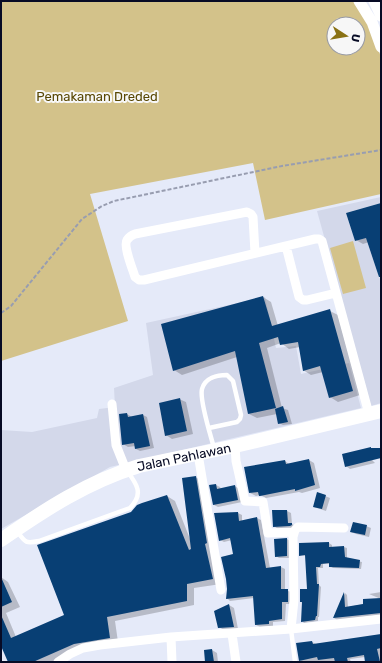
<svg xmlns="http://www.w3.org/2000/svg" width="382" height="663" font-family="Rubik,sans-serif">
  <style>
    .built { fill: #d3d8ea }
    .green { fill: #d3c28a; fill-rule: evenodd }
    .shadow { fill: #0003 }
    .building { fill: #083f74 }
    .lines { fill: none; stroke-linecap: round; stroke-linejoin: round }
    .path { stroke: #989db0; stroke-width: 2; stroke-dasharray: 4 2; stroke-linecap: butt }
    .service { stroke: #fff; stroke-width: 4.5 }
    .minor { stroke: #fff; stroke-width: 9 }
    .tertiary { stroke: #fff; stroke-width: 11 }
    .primary { stroke: #fff; stroke-width: 14 }
    .labels { text-anchor: middle; stroke-width: 4; stroke-linejoin: round; paint-order: stroke }
    .park-label { font-size: 13px; fill: #584703; stroke: #f7f7f7 }
    .street-label { font-size: 13px; fill: #070b25; stroke: #f7f7f7 }
  </style>
  <rect width="100%" height="100%" fill="#e5eaf9"/>
  <path class="built" d="M381,197V203L346,213L355,241L366,238L381,282V403L371,406L317,211Z
    M265,297L276,348L296,346L301,374L349,363L361,408L110,467L1,529V430L32,432L97,418L99,409L115,407L114,388L153,375L146,323Z"/>
  <path class="green" d="M1,1H355L373,30L381,58V194L265,220L253,163L90,194L128,321L1,361ZM334,24H358V48H334Z
    M353,241L366,288L343,294L330,248Z"/>
  <path class="shadow" d="M381,204V279L369,242L363,244L356,240Z
    M263,297L271,302L278,326L330,311L338,315L360,395L338,402L330,397L323,372L311,375L303,370L300,347L289,349L281,343L267,348L282,408L288,410L292,424L283,425L279,423L277,414L257,418L249,414L237,357L182,375L174,370Z
    M179,399L186,402L193,434L172,439L166,435Z
    M127,414L132,417L143,415L147,417L154,448L140,451L136,449V446L128,447L123,444Z
    M371,459L375,463L350,469L346,466Z
    M309,460L314,463L320,488L302,493L299,492L266,498L260,495L256,496L250,493L285,461L289,464Z
    M195,477L203,481L221,584L194,588V605L115,621L118,642L83,648L51,662H9L1,644V577L8,582L20,607L6,613L16,637L65,616L132,512L167,496L175,501L190,539Z
    M216,485L220,487L221,489L235,486L239,489L242,502L218,507L214,505Z
    M325,496L330,498L326,511L314,507Z
    M287,511L291,513L292,524L295,526V528L278,529L274,526Z
    M238,513L242,515V521L257,518L261,520L270,568L281,567L285,569V590L291,592V604H286L285,621L273,622V626L260,627L256,625L254,598L230,601L227,598L234,555L232,540L224,542L220,540Z
    M366,526L371,528L369,537L356,534L351,532Z
    M287,539L290,541L291,558H279L276,556Z
    M329,543L332,545V547H344L347,548V559L362,562L361,569L333,568L330,566V564H323V568H318L319,585L321,587L319,617H318V621L304,623L302,621L303,603L301,602L308,590L306,556L300,555V544Z
    M381,592V615L337,620L334,618L345,593L347,595L348,607L364,604L381,599L369,594Z
    M229,605L234,608L238,629L224,630L219,627L216,611Z
    M381,636V662H366L365,657L350,659L351,662H303L300,660L312,642L316,644Z
    M212,650L217,653L218,662H206Z"/>
  <path class="building" d="M381,203V277H379L366,238L355,241L346,213Z
    M263,296L272,326L330,309L353,391L329,398L320,366L303,371L298,342L280,345L278,337L259,343L276,408L248,414L235,351L173,371L161,324Z
    M180,398L187,431L165,436L159,403Z
    M283,406L288,422L278,424L275,409Z
    M127,413L128,417L143,414L150,446L135,449L134,443L122,445L119,414Z
    M371,447V448H381V458L345,467L342,454Z
    M309,459L315,485L295,491V489L260,496H259L258,492L249,493L244,467L285,460L286,464Z
    M196,476L207,543L205,544L213,579L187,584V601L107,617L110,638L74,644L33,662H8L1,646V615L11,638L64,615L37,545L131,512L137,505L142,503L167,495L189,550L191,549L182,478Z
    M216,484L217,489L235,485L238,500L213,505L209,485Z
    M317,492L326,495L322,509L313,507Z
    M272,510H287L288,523H292V525L290,526L273,527Z
    M238,512L239,521L257,517L266,568L281,566V589H288V602H282V619L269,621V624L255,625L253,596L226,599L227,589L226,579L221,557L233,554L230,538L219,541L214,513Z
    M353,522L367,525L365,535L350,532Z
    M287,538V556L275,557L274,539Z
    M329,542V547L344,546L345,557L360,560L359,568L329,567V563L321,564L320,567H316L317,584H319L317,616H316L315,620L301,622L302,602H300V589H307L305,555L299,556V543Z
    M1,577L12,602L1,607Z
    M344,592L345,607L363,604V599L381,598V613L333,618Z
    M229,604L234,627L218,628L214,611Z
    M381,634V648L377,649L380,662H365L364,655L347,658L348,662H335L334,658L318,660L317,657L299,661L296,643L312,641L313,644Z
    M212,649L214,662H205L204,650Z"/>
  <g class="lines">
    <path class="path" d="M1,313L11,306L82,219L102,206L114,201L282,166L381,150"/>
    <path class="service" d="M209,428L237,422L240,419L241,415L233,381L227,375C217,375 205,378 202,389C199,400 211,436 214,448
      M17,531C25,542 25,544 39,541L130,508C144,494 137,484 127,471
      M291,629L295,662"/>
    <path class="minor" d="M286,246L299,297L303,300H307L336,293
      M255,253L253,217L251,214L247,212L135,234C132,235 129,237 127,240C123,246 133,270 135,277L139,280H144L315,239H319L322,241L369,414
      M112,404L116,445L126,470
      M235,446L236,461L245,501L263,502L268,533L294,532
      M198,454L221,590
      M291,629L294,600L293,537L295,530L298,527L344,528
      M232,634L236,662
      M171,637L172,662
      M58,662L70,654L83,648L100,645L171,637L291,629L381,619"/>
    <path class="tertiary" d="M359,1L372,22L381,47
      M374,1L381,16"/>
    <path class="primary" id="s1" d="M1,540C46,509 87,482 139,466L235,446L381,411"/>
  </g>
  <g class="labels">
    <g class="park-label">
      <text x="97" y="101">Pemakaman Dreded</text>
    </g>
    <g class="street-label">
      <text dy="5" stroke="none"><textPath href="#s1" startOffset="203">Jalan Pahlawan</textPath></text>
    </g>
  </g>
  <rect width="382" height="663" fill="none" stroke="#070b25" stroke-width="4"/>
  <g transform="translate(346 36) rotate(102)"><circle r="19" fill="#f7f7f7" stroke="#9799a3"/>
  <path d="M0-3L7 15L0 10L-7 15Z" fill="#8a7214"/>
  <text y="-6" font-size="11" font-weight="bold" text-anchor="middle" fill="#070b25">U</text>
  </g>
</svg>
